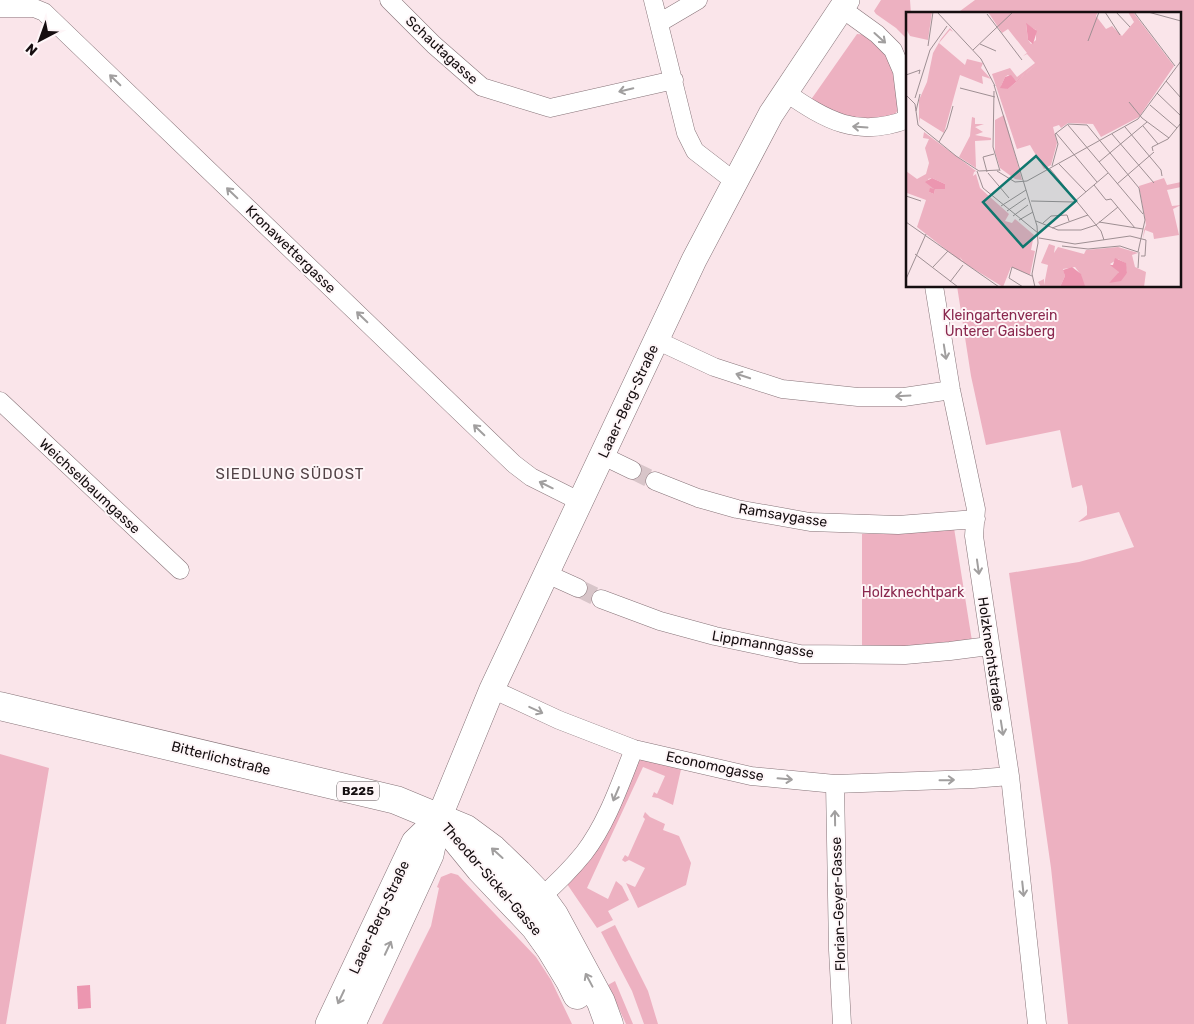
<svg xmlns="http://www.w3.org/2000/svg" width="1194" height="1024" font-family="Rubik,sans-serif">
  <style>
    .green { fill: #edb1c1 }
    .water { fill: #ec96b0 }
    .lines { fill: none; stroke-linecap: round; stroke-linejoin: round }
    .minor-tunnel { stroke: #d8c5c9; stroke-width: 18; stroke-dasharray: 18 9; stroke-linecap: butt }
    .minor-casing { stroke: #867378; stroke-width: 19 }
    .secondary-casing { stroke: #867378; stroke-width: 26 }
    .primary-casing { stroke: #867378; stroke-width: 29 }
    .minor { stroke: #fff; stroke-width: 18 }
    .secondary { stroke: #fff; stroke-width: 25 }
    .primary { stroke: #fff; stroke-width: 28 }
    .oneway { stroke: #a19f9f }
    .labels { text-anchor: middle; stroke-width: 4; stroke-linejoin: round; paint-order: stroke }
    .shield { fill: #fef6f8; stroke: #5b5456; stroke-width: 1 }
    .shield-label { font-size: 12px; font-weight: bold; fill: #150e10 }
    .street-label { font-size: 14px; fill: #150e10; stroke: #fef6f8 }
    .park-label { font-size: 14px; fill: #8a284e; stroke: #fef6f8 }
    .neighbourhood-label { font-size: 15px; letter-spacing: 1px; fill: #514145; stroke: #fef6f8 }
    .inset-road { fill: none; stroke: #9e8f93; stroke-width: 1 }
    .view { fill: #0f766e; fill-opacity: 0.15; stroke: #0f766e; stroke-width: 2.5 }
    .inset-edge { fill: none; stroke: #150e10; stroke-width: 2.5 }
  </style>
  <rect width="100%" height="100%" fill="#fae5ea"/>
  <path class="green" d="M881,0H910L911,14H908V35L905,37L896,28L876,14L874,11Z
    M975,0H1194V1024H1068L1051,868L1009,573L1079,562L1134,547L1119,512L1078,522L1087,515V507L1082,485L1072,488L1060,430L986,445L971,376L957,286H1180V14H956Z
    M857,34L868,35L892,60L901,106L892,118L844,119L810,101Z
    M954,528L972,641L941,645L862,649V534L902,533Z
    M0,754L49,768L6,1024H0Z
    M645,758L682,765L673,805L658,798L652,797L654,792L657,794L665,776L643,767L587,888L608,899L616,881L622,886L629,900L608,911L613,920L597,928L567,884L635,763Z
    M645,812L650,817L665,824L663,830L679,836L691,863L686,885L638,908L626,883L635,887L645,868L629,860L625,862L622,860L625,855L628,857L645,819L643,817Z
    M451,873L458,875L536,957L551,980L572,1024H382L431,926L439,888L437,887L441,877Z
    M615,925L648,991L658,1024H644L632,991L601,932Z
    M615,981L633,1024H626L608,985Z"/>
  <path class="water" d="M90,985L91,1008L78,1009L77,986Z"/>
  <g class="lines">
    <path class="minor-tunnel" d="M632,470L655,481
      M578,588L601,599"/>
    <g class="minor-casing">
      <path id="minor" d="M389,0L434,45L482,87L550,108L674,80
        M653,0L686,133L695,151L734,181
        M0,8H34L44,12L514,464L531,477L581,502
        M841,8L877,34L893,50L902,71L908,120
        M659,23L698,0
        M785,92C826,120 857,139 908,119
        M934,286L951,390L976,509L974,536L1010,776L1037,1024
        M656,340L714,367L782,389L858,397H904L951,390
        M0,401L180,570
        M603,456L632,470
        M655,481L698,498L737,509L810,522L898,525L976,519
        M547,574L578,588
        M601,599L660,621L715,636L800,654L905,655L950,651L989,646
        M492,689L559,720L634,749L751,776L835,784L973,779L1010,776
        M835,784L838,950L842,1024
        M541,897C556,884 571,869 584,853C607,823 620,784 634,749"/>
    </g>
    <g class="secondary-casing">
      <path id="secondary" d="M328,1024L414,842L439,818
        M353,1024L431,855L439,818L492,689L694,260L771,114L847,0"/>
    </g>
    <g class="primary-casing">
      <path id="primary" d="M0,706L396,800L466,829L493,849L518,873L541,897L554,915L601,1002L609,1024
        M444,825L480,869L535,927L550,948L570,981L577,995"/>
    </g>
    <use href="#minor" class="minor"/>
    <use href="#secondary" class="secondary"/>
    <use href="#primary" class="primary"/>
  </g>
  <defs><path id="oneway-shaft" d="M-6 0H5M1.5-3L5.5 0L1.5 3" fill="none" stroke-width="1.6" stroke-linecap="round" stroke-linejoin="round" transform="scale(1.25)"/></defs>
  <g class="oneway">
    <use href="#oneway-shaft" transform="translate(880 38) rotate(42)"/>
    <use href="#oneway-shaft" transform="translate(115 80) rotate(-136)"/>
    <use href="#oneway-shaft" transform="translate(626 90) rotate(167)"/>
    <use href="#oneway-shaft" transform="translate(860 127) rotate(-176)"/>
    <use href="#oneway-shaft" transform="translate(232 193) rotate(-136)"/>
    <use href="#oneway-shaft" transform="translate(362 317) rotate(-136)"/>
    <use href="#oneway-shaft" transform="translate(945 352) rotate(81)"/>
    <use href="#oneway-shaft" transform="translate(743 376) rotate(-162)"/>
    <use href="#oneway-shaft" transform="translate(903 396) rotate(177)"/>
    <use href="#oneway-shaft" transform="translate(479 430) rotate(-136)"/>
    <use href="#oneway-shaft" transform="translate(546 485) rotate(-154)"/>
    <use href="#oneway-shaft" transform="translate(978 567) rotate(82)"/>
    <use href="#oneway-shaft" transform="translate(536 710) rotate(25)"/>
    <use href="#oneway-shaft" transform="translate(1002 728) rotate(81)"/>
    <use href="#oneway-shaft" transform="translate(785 779) rotate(5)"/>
    <use href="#oneway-shaft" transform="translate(947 780) rotate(-1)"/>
    <use href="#oneway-shaft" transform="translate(616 794) rotate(113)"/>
    <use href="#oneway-shaft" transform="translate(835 818) rotate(-91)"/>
    <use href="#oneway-shaft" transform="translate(497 853) rotate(-138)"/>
    <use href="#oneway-shaft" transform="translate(1023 889) rotate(84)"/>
    <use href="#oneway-shaft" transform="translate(388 948) rotate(-65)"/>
    <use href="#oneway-shaft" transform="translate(589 980) rotate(-118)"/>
    <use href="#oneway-shaft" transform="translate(341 997) rotate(115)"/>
  </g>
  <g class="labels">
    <rect class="shield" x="337" y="781.5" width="42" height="19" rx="4"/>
    <g class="shield-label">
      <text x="358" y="795">B225</text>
    </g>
    <g class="street-label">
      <text transform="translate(442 50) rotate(43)" y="5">Schautagasse</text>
      <text transform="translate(291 249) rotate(44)" y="5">Kronawettergasse</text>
      <text transform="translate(628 401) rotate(-65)" y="5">Laaer-Berg-Straße</text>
      <text transform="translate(90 486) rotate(43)" y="5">Weichselbaumgasse</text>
      <text transform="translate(783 515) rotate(9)" y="5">Ramsaygasse</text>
      <text transform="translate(763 644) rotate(10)" y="5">Lippmanngasse</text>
      <text transform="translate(991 654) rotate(82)" y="5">Holzknechtstraße</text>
      <text transform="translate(221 758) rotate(14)" y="5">Bitterlichstraße</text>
      <text transform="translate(715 766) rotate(12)" y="5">Economogasse</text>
      <text transform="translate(492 879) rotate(49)" y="5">Theodor-Sickel-Gasse</text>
      <text transform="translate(838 904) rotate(-92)" y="5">Florian-Geyer-Gasse</text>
      <text transform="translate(379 917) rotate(-65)" y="5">Laaer-Berg-Straße</text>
    </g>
    <g class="park-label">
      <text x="1000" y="320">Kleingartenverein<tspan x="1000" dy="16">Unterer Gaisberg</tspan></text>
      <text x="913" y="597">Holzknechtpark</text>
    </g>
    <g class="neighbourhood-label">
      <text x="290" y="479">SIEDLUNG SÜDOST</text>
    </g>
  </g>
  <g transform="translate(906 12)">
    <rect width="275" height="275" fill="#fae5ea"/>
    <path d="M0,0H26L22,28L4,24L0,17ZM82,0H192L190,4L200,17L206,14L216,24L228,10L222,0H227L268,54L233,105L195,125L187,112L162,111L155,116L153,113L147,115L151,131L145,153L138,157L124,133L111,137L86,62L104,56L111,65L129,51L121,42L117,44L121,41L102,17L96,21ZM120,12L130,18V28L125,32L122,28ZM132,51L102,77L95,74L99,65L102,63L110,69ZM44,16L47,20L44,18L33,31L59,53L61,47L77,51L75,56L85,67L76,64L77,72L54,63L38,121L14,106L13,111V88L21,70L27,41L35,27ZM98,103L116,168L109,167L94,156L89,140V108ZM66,105L69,106V112H78L69,115L77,120L69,123L85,126V128L69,129L70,156L53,145L64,124ZM18,120L70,159L68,160L67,164L70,162L74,176L103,202L99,209L106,211L109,207L128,223L125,238L129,239L124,263L105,255L97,275L58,251L54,245L56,250L11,215L20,188L1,181L0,159L11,167L20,162L23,151L19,136L23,127L17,126ZM26,166L39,172V177H29L28,182L23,180L28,177L22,167ZM258,166L261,173L275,170V175L261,178L266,194L275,193L267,197L273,223L248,227L247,221L239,218L237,227L238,218L240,213L233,174ZM143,232L149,234L148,241L152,235L178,242L180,238L212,235L232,241L226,243L229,255L240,260L238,275H178L175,263L169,255L157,257L159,264L154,275H135L132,270L138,267V273L142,253L135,251ZM212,247L219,251L221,261L203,271L212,264L213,259L204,252Z" fill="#edb1c1" fill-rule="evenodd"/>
    <path d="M120,11L131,19L127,32L122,28ZM132,51L102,77L94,76L99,65L105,63L110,69ZM26,166L39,172V177H29L28,182L23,180L24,176L28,177L19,170ZM209,246L220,251L221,261L215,269L203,271L213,260L204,253H207ZM166,255L175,262L179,274L154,275L159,264L157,258Z" fill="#ec96b0"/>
    <path class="inset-road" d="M31,0L75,47L89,74M199,0L214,23M210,0L224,15M228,0L269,54M242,0L275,9M81,2L116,48M275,10V31M182,29L193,0M74,32L90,39M22,34L27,0M67,38L107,0M0,63L14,58L13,62M260,69L275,86M88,73L131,214L132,231L126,262L129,275M54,76L89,85M88,79L87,135L94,159M251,81L275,104M0,83L9,92L12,113L50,144L73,159L93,158M9,86L24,38L41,14M223,90L236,106L263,126M244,93L271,116M10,99L14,82M162,112L181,113L233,176L239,208L237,217M162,113L237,202M237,114L252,132M219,115L255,158L256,164M150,121L191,170M206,122L248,171M33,130L41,116L47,94M247,139L246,135L262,127L275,111M193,150L241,110M153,152L180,180M146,154L152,132L149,122L162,112M144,157L195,219L198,228M71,159L77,176L132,221M91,159L109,170L121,169L232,107L275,49M81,160L77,145L88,142M82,161L103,186M211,172L248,140M188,173L200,188L205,187L229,216M0,184L15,189M125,189L168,190L202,161M95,194L120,178M101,199L120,186M107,204L122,193M113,208L127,200M130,209L152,218H175L190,213L212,195M0,210L93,275M193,210L237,217M137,211L145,204L161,203L163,209M146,216L182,203M133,226L169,232L224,224L240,228L239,244H235M156,234L182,237L214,234L232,240L237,217M9,242L52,275M27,255L42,239M232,256L233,240M0,267L20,222M44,270L57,253M117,275L103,266L106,255L126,264"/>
    <path class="view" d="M130,144L170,189L117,235L77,190Z"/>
    <rect width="275" height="275" class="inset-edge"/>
  </g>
  <g transform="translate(40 40) rotate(221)" stroke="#fef6f8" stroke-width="4" paint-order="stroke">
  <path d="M0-4L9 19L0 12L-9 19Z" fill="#150e10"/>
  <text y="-8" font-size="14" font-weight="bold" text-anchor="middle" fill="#150e10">N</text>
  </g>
</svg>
